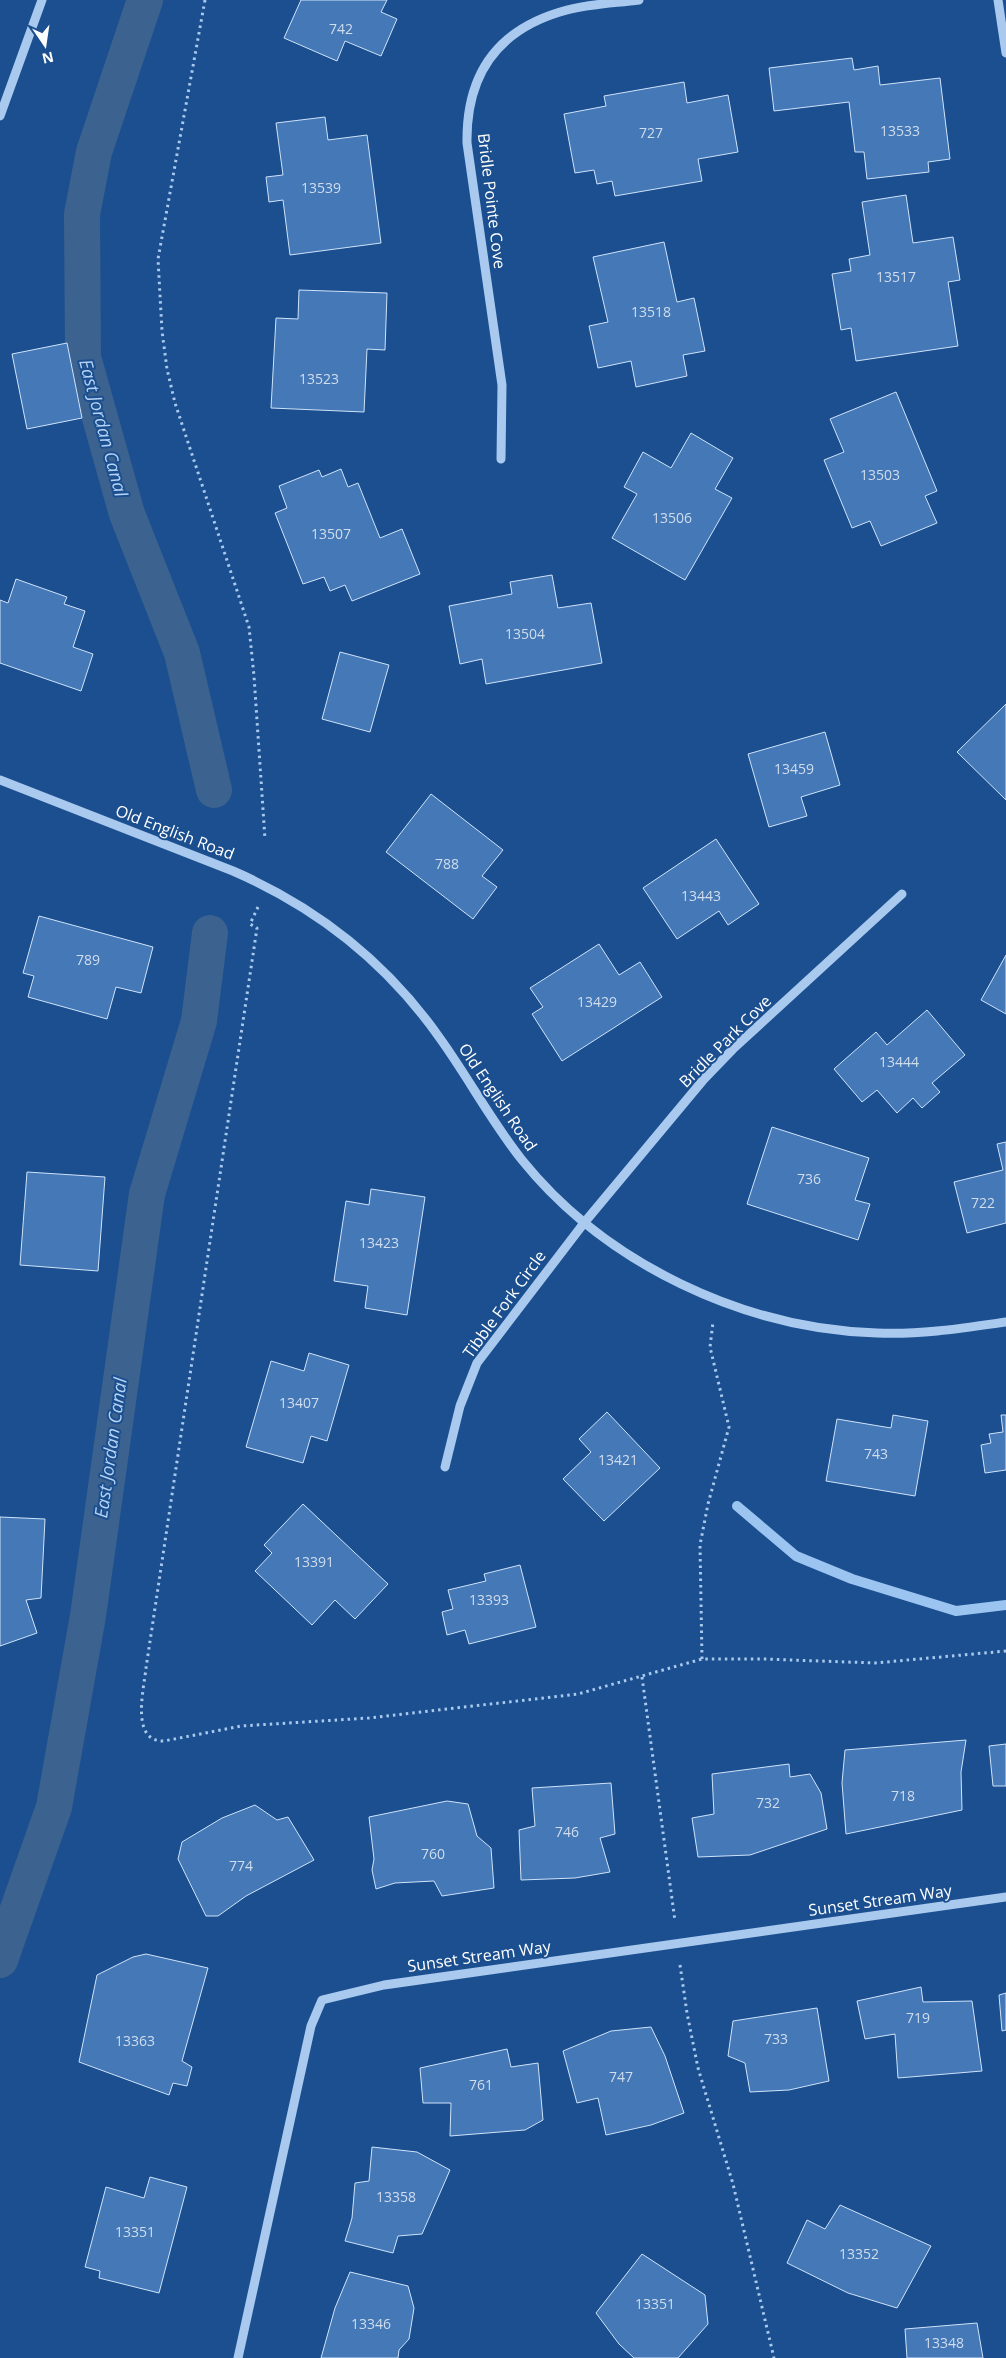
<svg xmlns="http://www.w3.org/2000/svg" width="1006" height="2358" font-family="'Open Sans',sans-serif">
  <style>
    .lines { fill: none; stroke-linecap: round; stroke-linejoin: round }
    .stream { stroke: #9cc4f0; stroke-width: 10 }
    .canal { stroke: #3c6290; stroke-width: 36 }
    .building { fill: #4478b7; stroke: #cfe3fa }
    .path { stroke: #a9c9ee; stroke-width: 3; stroke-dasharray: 2.5 4; stroke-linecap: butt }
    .minor { stroke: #a9c9ee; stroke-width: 9 }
    .labels { text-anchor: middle; stroke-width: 4; stroke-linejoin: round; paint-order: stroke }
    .number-label { font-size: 14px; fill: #d0dded }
    .street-label { font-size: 16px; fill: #fff; stroke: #1b4f8f }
    .water-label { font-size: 18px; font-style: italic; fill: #b5d3f5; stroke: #1b4f8f }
  </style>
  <rect width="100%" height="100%" fill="#1b4f8f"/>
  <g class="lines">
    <path class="stream" d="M737,1506L796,1556L852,1579L956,1611L1006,1605"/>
    <path class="canal" d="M145,0L94,152L82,214L83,357L127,514L182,653L214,790
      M0,1960L54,1807L88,1616L147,1194L199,1021L210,933"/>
  </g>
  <path class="building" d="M301,0H387L381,12L397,19L381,56L345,41L337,61L284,38Z
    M852,58L854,70L878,66L880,85L940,78L950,159L928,162L929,172L867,179L864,152H855L849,102L774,111L769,68Z
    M684,82L687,103L728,95L738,152L698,159L702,181L615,196L612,181L597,184L594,170L575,173L564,114L606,106L604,96Z
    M325,117L328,140L367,135L381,243L290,255L283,200L269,202L266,177L283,175L276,123Z
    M906,195L913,243L953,237L960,280L948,282L958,346L856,361L851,328L841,330L832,274L851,271L849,259L870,255L862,202Z
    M664,242L677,302L694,298L705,351L683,355L687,376L636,387L631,361L598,368L589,326L608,322L593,257Z
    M299,290L387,293L385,350L367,349L364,412L271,408L276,318L298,319Z
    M67,343L82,418L27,429L12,354Z
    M896,392L937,491L925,496L937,523L881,546L870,521L852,528L824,460L844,452L830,419Z
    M691,433L733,458L715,489L732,498L685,580L612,538L637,494L624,487L643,452L671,468Z
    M341,469L348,487L358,483L380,538L402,529L420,574L352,601L345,585L330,591L324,577L303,584L275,513L287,508L279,486L319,470L322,477Z
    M552,575L558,608L591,603L602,663L486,684L482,659L460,664L449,606L512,594L510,582Z
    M16,579L67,597L64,604L85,611L73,647L93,654L81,691L0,663V600L8,603Z
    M340,652L389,665L370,732L322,719Z
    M1006,704V800L957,752Z
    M825,732L840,785L801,797L807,816L769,827L748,754Z
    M431,794L503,850L482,876L497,887L473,919L386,852Z
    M716,839L759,904L728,925L719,911L677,939L643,888Z
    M39,916L153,947L141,993L116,987L107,1019L28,997L34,976L23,973Z
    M599,944L619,975L640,962L662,997L562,1061L532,1014L543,1007L530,988Z
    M1006,955V1014L981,1000Z
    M927,1010L965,1055L932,1083L940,1092L922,1108L913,1098L897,1113L877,1090L862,1102L834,1069L876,1032L887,1045Z
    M772,1127L869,1158L855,1200L870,1204L858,1240L747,1204Z
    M1006,1142V1223L967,1233L954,1182L1003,1170L997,1144Z
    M27,1172L105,1177L98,1271L20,1265Z
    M371,1189L425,1197L407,1315L365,1308L368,1286L334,1281L346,1201L369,1205Z
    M309,1353L349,1365L327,1441L311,1436L303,1463L246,1447L271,1361L304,1371Z
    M607,1412L660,1468L604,1521L563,1479L591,1452L579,1439Z
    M893,1415L928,1421L915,1496L826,1481L837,1419L891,1428Z
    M1001,1415H1006V1470L985,1473L981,1445L991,1443L989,1434L1003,1432Z
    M303,1504L388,1584L355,1619L335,1600L312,1625L255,1571L272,1553L264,1545Z
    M0,1517L45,1519L41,1598L26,1600L37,1633L0,1646Z
    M520,1565L536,1627L469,1644L465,1630L447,1635L442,1612L453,1609L448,1590L486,1581L484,1574Z
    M966,1740L961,1772L962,1810L846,1834L842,1783L845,1750Z
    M1006,1744V1786H993L989,1746Z
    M789,1764L790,1777L810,1774L821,1793L827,1829L750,1855L698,1857L692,1818L714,1814L712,1774Z
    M611,1783L615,1834L600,1838L610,1872L575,1878L521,1880L519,1830L535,1826L532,1788Z
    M447,1801L468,1804L477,1836L491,1848L494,1888L442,1896L434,1881L395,1883L376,1889L372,1870L374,1859L369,1817Z
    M255,1805L277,1820L288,1817L314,1860L246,1896L218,1916H206L178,1859L182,1842L222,1818Z
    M146,1954L208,1968L182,2061L192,2067L187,2086L173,2083L169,2095L79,2062L97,1975L133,1957Z
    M921,1987L923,2002L972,2001L982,2071L898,2078L895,2034L865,2039L857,2001Z
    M1006,1993V2030L1002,2031L999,1995Z
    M817,2008L829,2081L789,2090L750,2092L745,2063L728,2056L733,2021Z
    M651,2027L665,2056L684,2113L651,2125L606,2135L598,2098L577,2103L563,2051L611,2031Z
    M507,2049L511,2067L538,2063L543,2120L525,2130L450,2136L451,2103H423L420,2068Z
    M372,2147L417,2152L450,2170L422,2234L398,2236L393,2253L345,2241L352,2218L355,2183L369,2181Z
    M150,2177L187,2187L159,2293L99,2278L100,2271L85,2267L106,2187L144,2198Z
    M840,2205L931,2246L897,2308L848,2293L787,2263L807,2220L825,2229Z
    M642,2254L705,2295L708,2324L678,2358H634L619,2344L596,2313Z
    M350,2272L408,2286L414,2308L409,2339L399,2350L398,2358H321L335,2308Z
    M977,2323L983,2358H907L905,2329Z"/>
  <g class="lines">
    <path class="path" d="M205,0L158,259L162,331L167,369L175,403L249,627L254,676L265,839
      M258,907L250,924L257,928L146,1668C144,1689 130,1742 164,1741L241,1726L369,1718L578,1694L702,1659H764L875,1663L1006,1651
      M702,1659L700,1545L708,1504L729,1427L710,1347L713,1322
      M642,1677L675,1921
      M680,1965L687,2013L698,2068L733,2184L774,2358"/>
    <path class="minor" d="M998,0L1006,53
      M0,116L42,0
      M501,459L502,385L467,143C466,73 499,28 567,10C590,4 616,3 639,0
      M0,780L233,871C316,907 387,963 439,1037C468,1077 491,1121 522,1160C606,1264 744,1329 877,1333C920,1335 964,1328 1006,1322
      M445,1467L460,1406L477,1363L584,1223L704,1079L733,1049L902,894
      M238,2358L311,2026L322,2000L384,1985L1006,1897"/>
  </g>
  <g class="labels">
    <g class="number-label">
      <text x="341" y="34">742</text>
      <text x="900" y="136">13533</text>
      <text x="651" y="138">727</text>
      <text x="321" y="193">13539</text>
      <text x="896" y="282">13517</text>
      <text x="651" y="317">13518</text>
      <text x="319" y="384">13523</text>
      <text x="880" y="480">13503</text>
      <text x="672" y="523">13506</text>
      <text x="331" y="539">13507</text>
      <text x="525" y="639">13504</text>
      <text x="794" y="774">13459</text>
      <text x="447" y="869">788</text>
      <text x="701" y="901">13443</text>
      <text x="88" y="965">789</text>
      <text x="597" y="1007">13429</text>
      <text x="899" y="1067">13444</text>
      <text x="809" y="1184">736</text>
      <text x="983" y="1208">722</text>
      <text x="379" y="1248">13423</text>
      <text x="299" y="1408">13407</text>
      <text x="876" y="1459">743</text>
      <text x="618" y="1465">13421</text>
      <text x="314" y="1567">13391</text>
      <text x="489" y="1605">13393</text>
      <text x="903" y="1801">718</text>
      <text x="768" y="1808">732</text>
      <text x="567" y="1837">746</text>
      <text x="433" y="1859">760</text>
      <text x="241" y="1871">774</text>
      <text x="918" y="2023">719</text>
      <text x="776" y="2044">733</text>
      <text x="135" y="2046">13363</text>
      <text x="621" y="2082">747</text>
      <text x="481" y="2090">761</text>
      <text x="396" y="2202">13358</text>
      <text x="135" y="2237">13351</text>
      <text x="859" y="2259">13352</text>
      <text x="655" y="2309">13351</text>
      <text x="371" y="2329">13346</text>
      <text x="944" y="2348">13348</text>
    </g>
    <g class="street-label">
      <text transform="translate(492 201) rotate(83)" y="6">Bridle Pointe Cove</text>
      <text transform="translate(175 832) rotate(21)" y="6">Old English Road</text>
      <text transform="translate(725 1041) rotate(-45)" y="6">Bridle Park Cove</text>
      <text transform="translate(498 1097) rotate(56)" y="6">Old English Road</text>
      <text transform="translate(504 1304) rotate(-54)" y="6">Tibble Fork Circle</text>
      <text transform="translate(880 1900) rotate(-8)" y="6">Sunset Stream Way</text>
      <text transform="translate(479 1956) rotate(-8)" y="6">Sunset Stream Way</text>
    </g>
    <g class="water-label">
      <text transform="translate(103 428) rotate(75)" y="6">East Jordan Canal</text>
      <text transform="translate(111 1448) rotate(-82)" y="6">East Jordan Canal</text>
    </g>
  </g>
  <g transform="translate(45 45) rotate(167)" stroke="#1b4f8f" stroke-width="4" paint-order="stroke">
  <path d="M0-4L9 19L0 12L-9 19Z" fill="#ffffff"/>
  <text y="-8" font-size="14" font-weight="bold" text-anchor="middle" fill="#ffffff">N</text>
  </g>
</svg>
